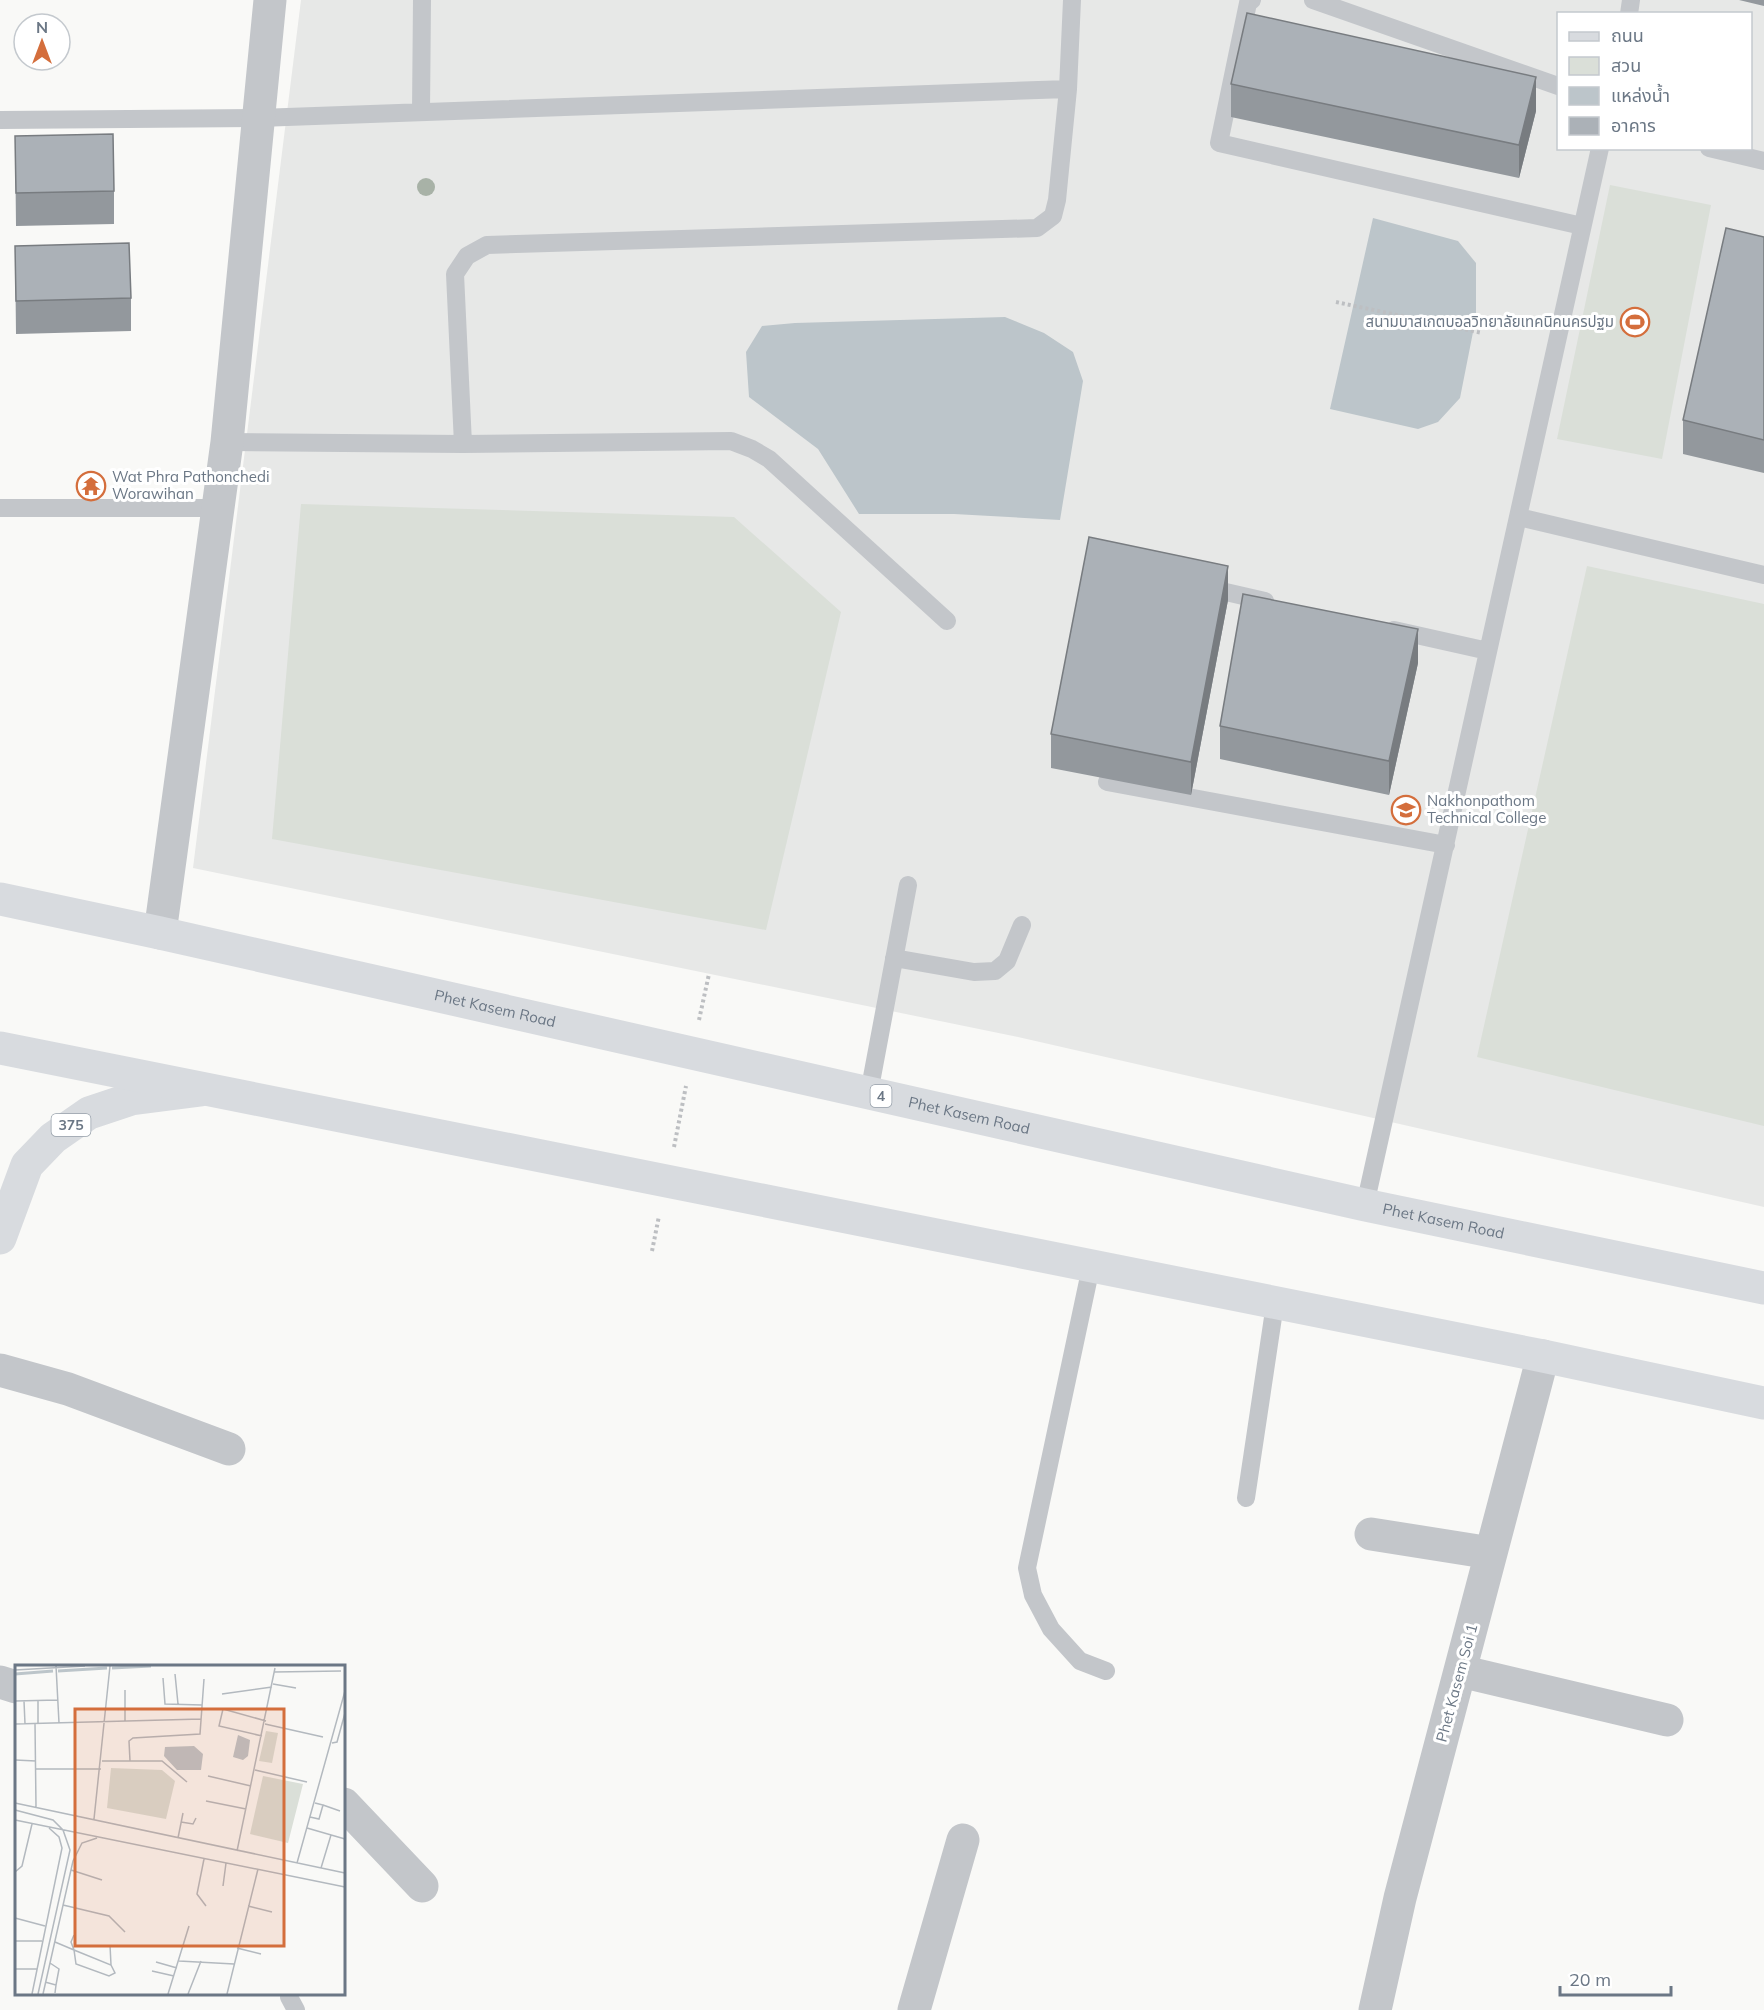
<svg xmlns="http://www.w3.org/2000/svg" width="1764" height="2010" font-family="Mulish,'Noto Sans Thai',sans-serif">
  <style>
    .built { fill: #e7e8e7; fill-rule: evenodd }
    .green { fill: #dadfd8 }
    .water { fill: #bcc5ca }
    .lines { fill: none; stroke-linecap: round; stroke-linejoin: round }
    .path { stroke: #bdbfc2; stroke-width: 4; stroke-dasharray: 3 3; stroke-linecap: butt }
    .service { stroke: #c3c6ca; stroke-width: 18 }
    .minor { stroke: #c3c6ca; stroke-width: 33 }
    .primary { stroke: #d8dbdf; stroke-width: 33 }
    .trunk { stroke: #d8dbdf; stroke-width: 33 }
    .tree { fill: #a8b2a7 }
    .wall { fill: #93989d }
    .shaded-wall { fill: #787c80 }
    .building { fill: #abb1b7; stroke: #787c80; stroke-width: 1.5 }
    .labels { text-anchor: middle; stroke-width: 6; stroke-linejoin: round; paint-order: stroke }
    .shield { fill: #fff; stroke: #97a0aa; stroke-width: 1.5 }
    .shield-label { font-size: 14px; font-weight: bold; fill: #6b7785 }
    .poi-label { font-size: 15px; fill: #6b7785; stroke: #fff; text-anchor: start }
    .street-label { font-size: 15px; fill: #6b7785; stroke: #fff }
    .inset-river { fill: none; stroke: #bcc5ca; stroke-width: 3 }
    .inset-road { fill: none; stroke: #b3b9bf; stroke-width: 1.5 }
    .view { fill: #d46e3c; fill-opacity: 0.15; stroke: #d46e3c; stroke-width: 3 }
    .inset-edge { fill: none; stroke: #6b7785; stroke-width: 3 }
  </style>
  <rect width="100%" height="100%" fill="#f9f9f7"/>
  <path class="built" d="M301,0H1764V1207L1018,1037L193,868ZM1558,14H1750V148H1558Z"/>
  <path class="green" d="M1610,185L1711,205L1662,459L1557,439Z
    M301,504L734,517L841,612L766,930L272,839Z
    M1587,566L1764,604V1126L1477,1057Z"/>
  <path class="water" d="M1373,218L1458,241L1476,263V317L1460,398L1438,422L1418,429L1330,409Z
    M1005,317L1044,333L1073,352L1083,381L1060,520L954,514H859L818,449L749,397L746,352L762,326L795,323Z"/>
  <g class="lines">
    <path class="path" d="M1336,302L1482,333
      M699,1020L709,974
      M674,1147L686,1086
      M652,1251L659,1216"/>
    <path class="service" d="M1252,0L1248,3L1219,143L1582,226
      M1313,0L1558,86
      M1629,14L1631,0
      M421,112L422,0
      M0,120L259,118L1068,89
      M1709,148L1764,161
      M227,442L463,444L731,441L752,449L769,459L947,621
      M463,444L455,274L467,256L487,245L1037,228L1053,216L1057,200L1068,89L1072,0
      M0,508H217
      M1519,517L1764,575
      M1204,587L1265,601
      M1394,630L1488,651
      M1107,782L1446,845
      M894,958L974,972L995,971L1007,961L1022,925
      M869,1093L908,885
      M1365,1205L1600,148
      M1091,1267L1027,1568L1033,1595L1051,1629L1080,1661L1106,1671
      M1246,1498L1275,1304
      M289,1997L296,2010"/>
    <path class="minor" d="M160,933L227,442L270,0
      M0,1370L68,1389L229,1449
      M1371,1534L1491,1553
      M1460,1671L1667,1720
      M0,1682L16,1687
      M344,1804L422,1886
      M914,2010L963,1840
      M1375,2010L1400,1898L1543,1356"/>
    <path class="primary" d="M0,1238L27,1165L53,1138L89,1113L131,1099L201,1090"/>
    <g class="trunk">
      <path id="s1" d="M0,899L160,933L1365,1205L1764,1288"/>
      <path d="M0,1048L1543,1356L1764,1403"/>
    </g>
  </g>
  <circle class="tree" cx="426" cy="187" r="9"/>
  <path class="wall" d="M1739,0H1764V6Z
    M1231,84L1536,111L1519,178L1231,117Z
    M15,136L114,191V224L16,226Z
    M1764,237V473L1683,454V420Z
    M15,246L131,298V331L16,334Z
    M1228,600L1191,795L1051,768V734Z
    M1418,663L1389,795L1220,759V726Z"/>
  <path class="shaded-wall" d="M1536,77V111L1519,178V145Z
    M1228,566V600L1191,795V762Z
    M1418,629V663L1389,795V761Z"/>
  <path class="building" d="M1247,13L1536,77L1519,145L1231,84Z
    M113,134L114,191L16,193L15,136Z
    M1726,228L1764,237V440L1683,420Z
    M129,243L131,298L16,301L15,246Z
    M1089,537L1228,566L1191,762L1051,734Z
    M1243,594L1418,629L1389,761L1220,726Z"/>
  <defs>
    <g id="stadium-ring" transform="scale(1.5)"><circle r="9.5" fill="#fff" stroke="#d46e3c" stroke-width="1.5"/><path d="M0-5a6.5 5 0 1 0 0 10a6.5 5 0 1 0 0-10ZM-3.5-1.8h7v3.6h-7Z" fill="#d46e3c"/></g>
    <g id="temple-ring" transform="scale(1.5)"><circle r="9.5" fill="#fff" stroke="#d46e3c" stroke-width="1.5"/><path d="M0-6L5-2H3V0L6.5 2.5H4V6H1.5V3h-3V6H-4V2.5H-6.5L-3 0V-2H-5Z" fill="#d46e3c"/></g>
    <g id="university-ring" transform="scale(1.5)"><circle r="9.5" fill="#fff" stroke="#d46e3c" stroke-width="1.5"/><path d="M0-5L7-2L0 1L-7-2ZM-4 1L0 2.5L4 1V4Q0 6-4 4Z" fill="#d46e3c"/></g>
  </defs>
  <g fill-rule="evenodd">
    <use href="#stadium-ring" x="1635" y="322"/>
    <use href="#temple-ring" x="91" y="486"/>
    <use href="#university-ring" x="1406" y="810"/>
  </g>
  <g class="labels">
    <g class="shield">
      <rect x="870.5" y="1085" width="21" height="22" rx="4.5"/>
      <rect x="51.5" y="1114" width="39" height="22" rx="4.5"/>
    </g>
    <g class="shield-label">
      <text x="881" y="1101">4</text>
      <text x="71" y="1130">375</text>
    </g>
    <g class="poi-label">
      <text x="1614" y="327" text-anchor="end">สนามบาสเกตบอลวิทยาลัยเทคนิคนครปฐม</text>
      <text x="112" y="482">Wat Phra Pathonchedi<tspan x="112" dy="17">Worawihan</tspan></text>
      <text x="1427" y="806">Nakhonpathom<tspan x="1427" dy="17">Technical College</tspan></text>
    </g>
    <g class="street-label">
      <text dy="5" stroke="none"><textPath href="#s1" startOffset="507">Phet Kasem Road</textPath></text>
      <text dy="5" stroke="none"><textPath href="#s1" startOffset="993">Phet Kasem Road</textPath></text>
      <text dy="5" stroke="none"><textPath href="#s1" startOffset="1479">Phet Kasem Road</textPath></text>
      <text transform="translate(1457 1683) rotate(-75)" y="5">Phet Kasem Soi 1</text>
    </g>
  </g>
  <g transform="translate(15 1665)">
    <rect width="330" height="330" fill="#f9f9f7"/>
    <path d="M251,66L263,68L257,98L244,96ZM96,103L147,105L160,116L151,154L92,143ZM248,111L288,119L273,178L235,169Z" fill="#dadfd8"/>
    <path d="M223,70L235,75L233,91L228,95L218,92ZM179,81L188,89L186,105H162L149,91L150,82Z" fill="#bcc5ca"/>
    <path class="inset-river" d="M97,3L136,1M43,6L92,3M0,9L38,6"/>
    <path class="inset-road" d="M41,1L44,58M0,5L70,1M259,7L326,6M160,9L163,39M148,13L150,39L187,40M258,19L281,23M207,29L257,22M0,36L43,35M9,36L10,59M23,36V58M110,57V25M20,58L21,142M0,59L186,54M250,59L308,72M247,71L204,61L208,44L251,56M317,78L322,77L330,48M0,95L21,96M87,96H147L172,117M115,96L114,76L118,73L185,69L189,14M21,104H86M240,105L292,117M193,111L236,121M191,136L231,144M0,138L330,208M308,140L325,146M0,145L38,155L48,165L55,185L23,329M295,152L304,154L308,140L300,138M79,154L95,1M0,155L330,222M166,157L178,159L181,153M292,163L330,174M163,173L168,148M222,186L260,3M189,194L182,229L191,241M282,198L330,26M306,203L316,170M56,205L87,215M0,207L7,201L17,159M208,221L211,198M48,240L94,251L110,267M233,241L257,247M0,253L30,261M0,276H27M40,277L59,285L96,300L100,308L94,311L61,299L59,285L56,277L59,270M95,280L96,300M222,283L246,289M164,296L219,299M141,297L162,303M35,298L44,304L41,320M0,304H22M137,306L159,311M30,317L41,320L40,328M17,329L47,183L44,172L34,163M28,329L58,196L67,178L82,173M153,329L174,261M173,329L186,296M212,329L243,204"/>
    <path class="view" d="M60,44H269V281H60Z"/>
    <rect width="330" height="330" class="inset-edge"/>
  </g>
  <rect x="1557" y="12" width="195" height="138" fill="#ffffff" stroke="#c4c9ce" stroke-width="1.5"/>
  <rect x="1569" y="32" width="30" height="9" fill="#d8dbdf" stroke="#c4c9ce" stroke-width="1.5"/>
  <text x="1611" y="42" font-size="18" fill="#6b7785">ถนน</text>
  <rect x="1569" y="57" width="30" height="18" fill="#dadfd8" stroke="#c4c9ce" stroke-width="1.5"/>
  <text x="1611" y="72" font-size="18" fill="#6b7785">สวน</text>
  <rect x="1569" y="87" width="30" height="18" fill="#bcc5ca" stroke="#c4c9ce" stroke-width="1.5"/>
  <text x="1611" y="102" font-size="18" fill="#6b7785">แหล่งน้ำ</text>
  <rect x="1569" y="117" width="30" height="18" fill="#abb1b7" stroke="#c4c9ce" stroke-width="1.5"/>
  <text x="1611" y="132" font-size="18" fill="#6b7785">อาคาร</text>
  <g transform="translate(42 42)"><circle r="28" fill="#ffffff" stroke="#c4c9ce" stroke-width="1.5"/>
  <path d="M0-4.5L10 22L0 15L-10 22Z" fill="#d46e3c"/>
  <text y="-9" font-size="16" font-weight="bold" text-anchor="middle" fill="#6b7785">N</text>
  </g>
  <path d="M1560 1986v9h111v-9" fill="none" stroke="#6b7785" stroke-width="3"/>
  <text x="1569" y="1986" font-size="18" fill="#6b7785" stroke="#ffffff" stroke-width="4.5" paint-order="stroke">20 m</text>
</svg>
